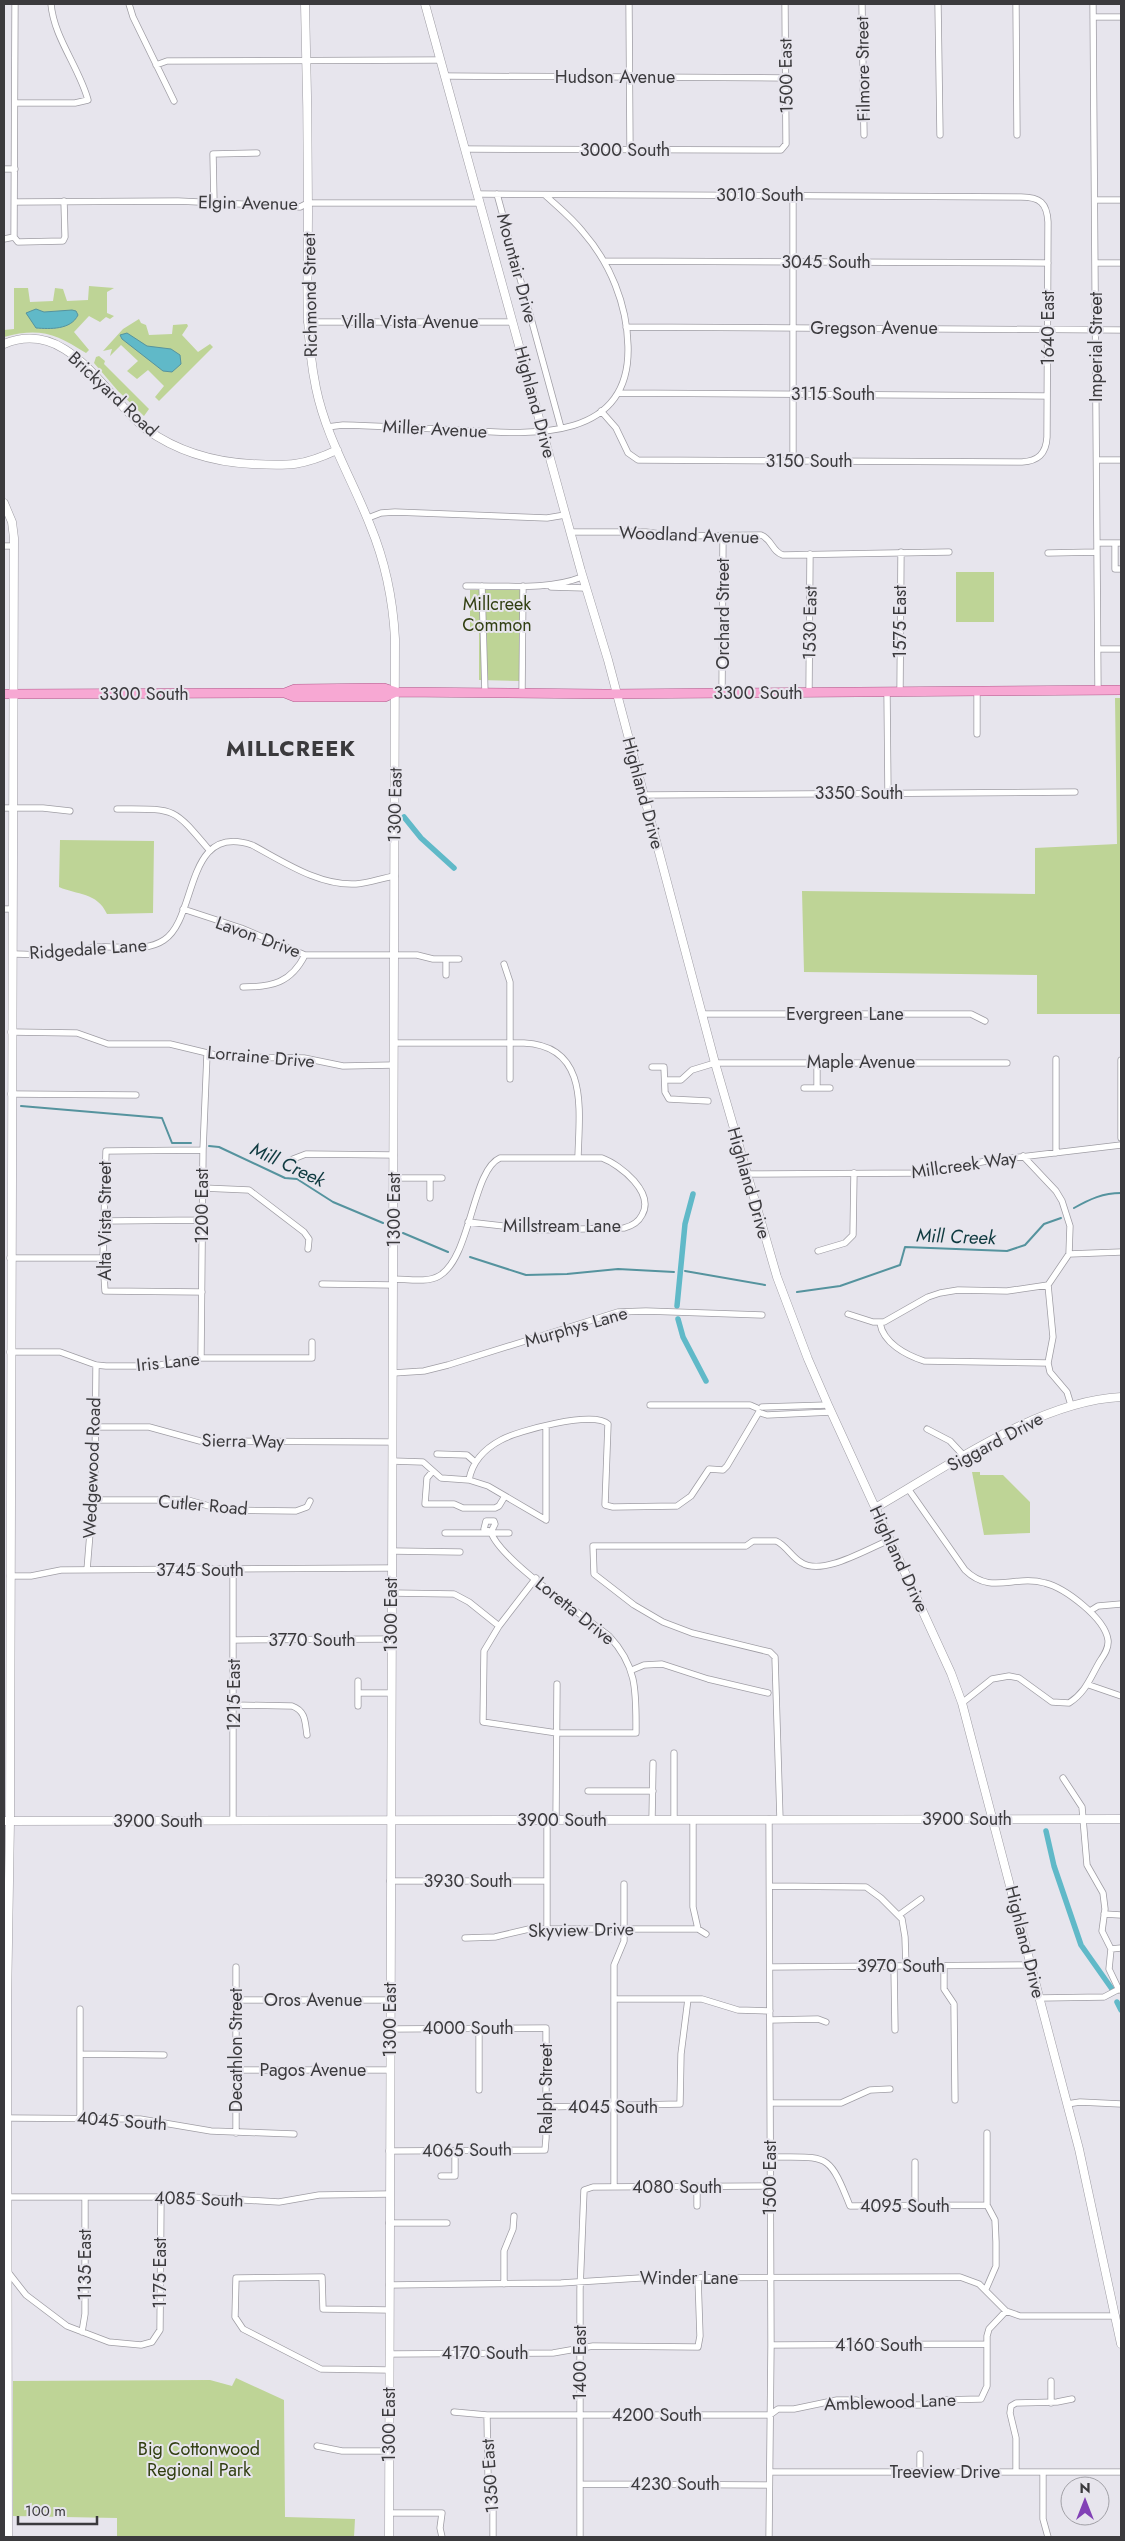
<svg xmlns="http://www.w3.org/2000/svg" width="1125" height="2541" font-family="Jost,sans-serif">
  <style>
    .green { fill: #bed496 }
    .water { fill: #60b9c8; stroke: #55939e }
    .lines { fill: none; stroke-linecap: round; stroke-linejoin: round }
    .stream { stroke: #55939e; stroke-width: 2 }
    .canal { stroke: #60b9c8; stroke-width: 5.5 }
    .street-casing { stroke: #9f9da4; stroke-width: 7 }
    .secondary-casing { stroke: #9f9da4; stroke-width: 9 }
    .primary-casing { stroke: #b15c8c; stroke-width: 10 }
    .street { stroke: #fff; stroke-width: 5.5 }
    .secondary { stroke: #fff; stroke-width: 8 }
    .primary { stroke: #f7a8d3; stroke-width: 9 }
    .labels { text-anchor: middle; stroke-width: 4; stroke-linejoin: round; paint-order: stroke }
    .street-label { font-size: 18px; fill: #3b3a3d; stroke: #e7e5ed }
    .park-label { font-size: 18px; fill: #313f11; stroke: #e7e5ed }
    .water-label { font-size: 19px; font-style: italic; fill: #0f3a40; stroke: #e7e5ed }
    .district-label { font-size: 22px; font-weight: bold; letter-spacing: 1px; fill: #3b3a3d; stroke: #e7e5ed }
  </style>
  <rect width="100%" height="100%" fill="#e7e5ed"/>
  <path class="green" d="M89,286L114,288L107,292V313L114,316L110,319L106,317L100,322L89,316L74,332L89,350L86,353C56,334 40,327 4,337V330L14,329V288H28L30,302L53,301L55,288L63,289L67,301L88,300Z
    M139,319L141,323L146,325L149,335L172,334L173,325L187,324L188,326L182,335L198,352L210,344L213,347L159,401L155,397L164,386L148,370L137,379L127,371L138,361L121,345L110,356L112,349L103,351L123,329Z
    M99,356L105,361L104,364L149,409L144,416L118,391L94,363L96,357Z
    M956,572H994V622H956Z
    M470,590H522L520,681L479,680V632L470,631Z
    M1115,698H1121V1014H1037V975L804,972L802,891L1035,894V848L1117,844Z
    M60,840L154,841L153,913L107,914C97,892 77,895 59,887Z
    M972,1472H980V1475H1003L1030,1502V1533L984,1535Z
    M236,2378L284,2400L285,2517L355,2519L354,2537H117V2518L13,2516V2381L210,2380L232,2386Z"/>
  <path class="water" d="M36,309L44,312L72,310L76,311L78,315C71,330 50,329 36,328L26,313Z
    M127,333L147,346L171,349L180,355L181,364L172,372L163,371L122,339L120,335Z"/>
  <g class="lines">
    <path class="stream" d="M21,1106L162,1118L172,1143H191
      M209,1146L219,1147L285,1178L297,1179L333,1202L383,1223
      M1074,1208C1090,1199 1103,1193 1121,1193
      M403,1233L448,1252
      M470,1257L526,1275L567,1274L618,1269L674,1272
      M685,1271L765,1285
      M797,1292L840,1286L900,1265L905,1247L1007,1251L1025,1245L1044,1224L1061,1218"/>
    <path class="canal" d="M404,817L421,838L454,868
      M677,1306L685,1224L693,1194
      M678,1319L683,1337L706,1381
      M1046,1831L1054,1866L1081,1945L1112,1989
      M1117,2002L1121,2010"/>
    <g class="street-casing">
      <path id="street" d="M129,4L133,17L174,101
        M629,4L630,149
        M862,4L864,135
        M938,4L940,135
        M1016,4L1017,135
        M1093,4L1098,690
        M1093,17H1121
        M156,65L167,61L440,60
        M445,76L786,78
        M15,103H75L88,100C79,67 54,38 51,4
        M465,149L781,150L786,144L785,4
        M4,169H15
        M477,194L1021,197C1040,197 1047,203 1048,222L1047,437C1046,454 1038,461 1022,462L638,460L628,453L616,428L601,411
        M497,194L561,428
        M1095,200H1121
        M15,202L178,201L300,207L308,203H479
        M214,203L213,154L257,153
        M14,237L15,4
        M14,237L18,242L63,241L65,237L64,201
        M4,239L14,237
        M604,261L1048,263
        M1096,263H1121
        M307,322H513
        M626,327L1121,330
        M618,393L1047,396
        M327,427L343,425C381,426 419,428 456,430C525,434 631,445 628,346C627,304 610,263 583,232C572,218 558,207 545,195
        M793,460V195
        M1097,460H1121
        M368,518L381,513L395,512L547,518L565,515
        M570,532H646L676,536L761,535C772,539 772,552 783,555L949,552
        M1097,543H1121
        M1115,543V569H1121
        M4,546H14
        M1048,553L1097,552
        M466,586C504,585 546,591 582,577
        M482,586L485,693
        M551,587L586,588
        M1098,649H1121
        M809,692L810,554
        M887,692L888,793
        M900,692L901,552
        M522,693L523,586
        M722,693L723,536
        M977,734V691
        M643,795L1075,792
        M4,808H43L70,811
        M117,809C176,809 172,806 210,851
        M4,909H12
        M183,909L241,928L305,955H417L433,959H459
        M13,954C29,954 46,956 63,954C74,953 85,948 96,947C118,945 145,953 164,940C198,918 184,822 252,845C284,862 319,886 356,884C369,883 382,878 395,876
        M446,959V975
        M504,964L510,982V1079
        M243,987C272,987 291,983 305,955
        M703,1014H971L985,1021
        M11,1032L77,1033L108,1044H170L224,1057L304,1058L343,1066L394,1065
        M394,1043H524C590,1046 579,1112 578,1158
        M1121,1060V1138
        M817,1062V1088
        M652,1067H664L665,1092L669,1099L708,1101
        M665,1080H681L692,1070L715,1063H1007
        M804,1088H830
        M11,1094L136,1095
        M1056,1153V1059
        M1023,1156L1056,1191L1062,1201L1070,1226L1069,1254L1048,1285L1053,1337L1048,1363L1050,1372L1067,1392L1071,1405
        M293,1159L306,1154L394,1155
        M746,1174L922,1173L987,1161L1121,1145
        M394,1178H442
        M430,1178V1198
        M203,1188L249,1190L304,1232L309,1239L308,1249
        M103,1221L203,1220
        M818,1251L845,1243L853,1235L854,1173
        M1069,1254L1121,1252
        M10,1258H103
        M393,1279C407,1279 427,1283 439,1276C471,1258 472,1170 500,1158H602C621,1165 655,1193 642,1215C638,1223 632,1226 624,1228L539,1230L468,1222
        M322,1284L393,1285
        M202,1292L105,1291L103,1258L106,1151L203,1150
        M848,1314L873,1322H884L928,1297L940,1293L958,1290L1007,1291L1048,1285
        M880,1323C883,1343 906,1355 924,1361L1048,1363
        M10,1352H60L96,1365L106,1366H154L201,1358H312V1342
        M201,1358L203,1150L207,1054
        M393,1373L424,1371L448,1365L618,1312L646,1311L762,1315
        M650,1405H750L757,1408
        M762,1407L828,1405
        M761,1413L767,1415L831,1412
        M95,1427H149L200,1441L392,1442
        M546,1427V1520
        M927,1429L950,1441L964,1456
        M437,1454L467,1455L475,1462
        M392,1461L423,1462L441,1478L469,1480L488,1486L546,1520
        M432,1472L427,1478L425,1504H454L463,1508H495L499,1506L505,1496
        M469,1480C472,1463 484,1449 501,1440C517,1431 594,1410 608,1424L605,1505L613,1507L677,1506L691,1496L709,1469L723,1470L727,1466L759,1412
        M909,1490L965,1570C992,1596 1014,1574 1045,1583C1065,1588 1105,1618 1108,1640C1109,1648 1104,1655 1100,1661C1090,1678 1086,1692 1069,1703L1052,1702L1019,1678L1009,1676L992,1679L962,1703
        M93,1500H188L223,1510L296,1511L307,1507L310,1501
        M491,1532L495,1524L494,1521H486L484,1529L491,1532C499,1559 584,1616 609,1636C638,1667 636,1693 636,1733H557L483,1722L484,1651L499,1626L536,1578
        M445,1533H509
        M392,1551L460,1552
        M87,1570L95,1471L96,1365
        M10,1576H31L61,1570L392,1568
        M392,1593L454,1594L469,1602L499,1626
        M1090,1611L1098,1606L1121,1604
        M234,1640L391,1639
        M632,1670L644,1665L662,1664L708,1679L768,1693
        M358,1681V1706
        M1089,1685L1121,1696
        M358,1693H391
        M233,1705L292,1706C306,1711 305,1722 307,1735
        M674,1753V1820
        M1063,1778L1082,1807L1087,1865L1103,1893L1105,1909L1102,1931L1111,1949L1109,1969L1119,1990
        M588,1791H653
        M780,1819L775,1657L770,1652L692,1633L663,1622L634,1605L594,1574L593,1546H746L753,1541H776C786,1545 792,1558 802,1563C824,1576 868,1548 890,1540
        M556,1820L557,1684
        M652,1820L653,1763
        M693,1820V1907L698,1929
        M233,1821V1570
        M390,1881H546
        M770,1886L866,1887L881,1898L902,1919L905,1937L906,1966
        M1104,1914L1121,1915
        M899,1915L921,1899
        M547,1929V1820
        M465,1938L495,1937L529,1929H698L706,1934
        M1111,1949L1121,1948
        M894,1966L895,2030
        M944,1966V1989L954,2004L955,2100
        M236,1967V2133
        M770,1967L1031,1965
        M1040,1998L1104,1997L1121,1988
        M615,1999H702L738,2010L770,2011
        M236,2000H390
        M80,2009V2118
        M770,2020L818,2019L826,2022
        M80,2054L164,2055
        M236,2070H390
        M479,2090V2028
        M770,2103H841L870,2090L890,2089
        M1067,2104L1080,2102L1121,2104
        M546,2107L680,2104L681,2054L688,1999
        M7,2118L140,2119L211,2131L294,2134
        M389,2151L545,2150L546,2138V2028L390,2029
        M770,2157C827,2158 828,2150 850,2206L987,2205
        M915,2162V2206
        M441,2176H455V2151
        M614,2187V1965L624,1941V1884
        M697,2187V2206
        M8,2197H193L279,2202L319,2195L389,2194
        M389,2223H447
        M8,2272L26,2295L67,2326L109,2342L141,2345L152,2342L160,2330L161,2197
        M504,2284V2251L513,2229L514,2216
        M389,2285L561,2283L640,2278L960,2277L979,2284L1006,2311L1020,2316H1116
        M986,2289L996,2266V2242L995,2220L987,2205V2133
        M82,2332L85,2314V2197
        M771,2345L986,2344
        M389,2354L553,2353L593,2346L698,2347L700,2336L698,2278
        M389,2370L321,2369L243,2329L235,2317L236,2278L322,2277L323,2309L389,2310
        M1051,2381V2403
        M454,2412L487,2415H770L778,2409H794L837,2400H856L877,2405H924L941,2400L981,2399L987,2386V2336L989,2329L1006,2311
        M487,2415L488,2475L493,2508V2537
        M317,2446L342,2451H389
        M770,2472H1121
        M920,2472V2454
        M1016,2472V2438L1010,2413L1011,2406L1016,2403L1057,2402L1072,2399
        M1043,2472V2519L1048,2537
        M581,2484L769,2485
        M389,2513H442L440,2528L442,2537
        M580,2537V2289L584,2190L593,2187L770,2186
        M769,2537L771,2345L769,1819"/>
    </g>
    <g class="secondary-casing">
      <path id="secondary" d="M305,4C307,73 308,142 308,211C308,271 304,330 316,388C326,437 352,479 370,525C385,561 393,600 395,639L389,2537
        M425,4L581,571L608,660L715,1063L777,1277L808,1359L828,1405L951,1673L962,1703L1079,2149L1121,2344
        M4,344C69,317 104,396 146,429C178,452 213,462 252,464C289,466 303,466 337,450
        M4,503L12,522L14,538L10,1821L7,2004L8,2537
        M875,1508C947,1467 1038,1401 1121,1397
        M4,1821L1121,1819"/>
    </g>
    <g class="primary-casing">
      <path id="primary" d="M285,693L295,697H385L396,692
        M4,694L285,693L295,689L384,688L396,692L605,694L1121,690"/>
    </g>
    <use href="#street" class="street"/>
    <use href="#secondary" class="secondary"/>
    <use href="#primary" class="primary"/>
  </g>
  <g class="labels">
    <g class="street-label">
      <text transform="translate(863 69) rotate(-91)" y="6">Filmore Street</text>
      <text transform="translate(786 76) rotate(-91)" y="6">1500 East</text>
      <text x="615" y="83">Hudson Avenue</text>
      <text x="625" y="156">3000 South</text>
      <text x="760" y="201">3010 South</text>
      <text transform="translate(248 203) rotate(1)" y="6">Elgin Avenue</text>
      <text x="826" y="268">3045 South</text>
      <text transform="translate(517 268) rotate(75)" y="6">Mountair Drive</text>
      <text transform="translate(310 295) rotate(-91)" y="6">Richmond Street</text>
      <text x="410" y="328">Villa Vista Avenue</text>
      <text x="874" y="334">Gregson Avenue</text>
      <text transform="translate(1048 328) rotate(-90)" y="6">1640 East</text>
      <text transform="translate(1096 347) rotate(-90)" y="6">Imperial Street</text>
      <text transform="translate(113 394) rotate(43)" y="6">Brickyard Road</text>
      <text x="833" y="400">3115 South</text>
      <text transform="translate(535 402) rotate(75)" y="6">Highland Drive</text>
      <text transform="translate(435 429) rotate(3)" y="6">Miller Avenue</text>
      <text x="809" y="467">3150 South</text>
      <text transform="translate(689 535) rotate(2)" y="6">Woodland Avenue</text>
      <text transform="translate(723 614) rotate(-90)" y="6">Orchard Street</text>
      <text transform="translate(900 622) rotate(-90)" y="6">1575 East</text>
      <text transform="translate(810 623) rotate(-89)" y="6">1530 East</text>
      <text x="758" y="699">3300 South</text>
      <text x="144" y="700">3300 South</text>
      <text transform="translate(643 793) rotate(75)" y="6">Highland Drive</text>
      <text x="859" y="799">3350 South</text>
      <text transform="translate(395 805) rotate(-89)" y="6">1300 East</text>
      <text transform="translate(258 937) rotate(20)" y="6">Lavon Drive</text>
      <text transform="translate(88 949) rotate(-4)" y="6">Ridgedale Lane</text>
      <text x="845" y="1020">Evergreen Lane</text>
      <text transform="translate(261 1057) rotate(5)" y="6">Lorraine Drive</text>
      <text x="861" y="1068">Maple Avenue</text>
      <text transform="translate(964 1165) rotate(-8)" y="6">Millcreek Way</text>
      <text transform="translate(749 1183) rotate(74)" y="6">Highland Drive</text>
      <text transform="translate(202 1206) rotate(-90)" y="6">1200 East</text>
      <text transform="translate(394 1210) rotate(-90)" y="6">1300 East</text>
      <text transform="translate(105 1221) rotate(-90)" y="6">Alta Vista Street</text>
      <text x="562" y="1232">Millstream Lane</text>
      <text transform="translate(576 1327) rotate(-16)" y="6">Murphys Lane</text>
      <text transform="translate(168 1362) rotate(-6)" y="6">Iris Lane</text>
      <text transform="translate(243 1441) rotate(1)" y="6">Sierra Way</text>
      <text transform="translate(995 1442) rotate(-28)" y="6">Siggard Drive</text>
      <text transform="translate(92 1468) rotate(-88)" y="6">Wedgewood Road</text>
      <text transform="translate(203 1505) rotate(5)" y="6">Cutler Road</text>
      <text transform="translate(899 1559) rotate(65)" y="6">Highland Drive</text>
      <text x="200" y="1576">3745 South</text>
      <text transform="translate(575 1611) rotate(39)" y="6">Loretta Drive</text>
      <text transform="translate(391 1615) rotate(-90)" y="6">1300 East</text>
      <text x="312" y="1646">3770 South</text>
      <text transform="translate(234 1695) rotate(-90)" y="6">1215 East</text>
      <text x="967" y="1825">3900 South</text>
      <text x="562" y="1826">3900 South</text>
      <text x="158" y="1827">3900 South</text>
      <text x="468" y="1887">3930 South</text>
      <text transform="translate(581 1930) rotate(-1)" y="6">Skyview Drive</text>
      <text transform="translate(1025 1942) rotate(76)" y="6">Highland Drive</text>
      <text x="901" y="1972">3970 South</text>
      <text x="313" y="2006">Oros Avenue</text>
      <text transform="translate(390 2020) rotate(-90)" y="6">1300 East</text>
      <text x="468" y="2034">4000 South</text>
      <text transform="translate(236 2050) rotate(-90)" y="6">Decathlon Street</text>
      <text x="313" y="2076">Pagos Avenue</text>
      <text transform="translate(546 2089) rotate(-90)" y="6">Ralph Street</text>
      <text x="613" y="2113">4045 South</text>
      <text transform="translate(122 2121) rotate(4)" y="6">4045 South</text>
      <text transform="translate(467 2150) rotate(-1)" y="6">4065 South</text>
      <text transform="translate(770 2178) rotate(-90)" y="6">1500 East</text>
      <text x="677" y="2193">4080 South</text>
      <text transform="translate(199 2199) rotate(2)" y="6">4085 South</text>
      <text x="905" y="2212">4095 South</text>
      <text transform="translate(85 2265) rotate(-90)" y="6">1135 East</text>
      <text transform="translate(160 2273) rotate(-90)" y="6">1175 East</text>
      <text x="689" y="2284">Winder Lane</text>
      <text x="879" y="2351">4160 South</text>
      <text x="485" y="2359">4170 South</text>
      <text transform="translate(580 2363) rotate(-90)" y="6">1400 East</text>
      <text transform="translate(890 2402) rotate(-2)" y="6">Amblewood Lane</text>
      <text x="657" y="2421">4200 South</text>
      <text transform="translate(389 2425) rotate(-90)" y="6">1300 East</text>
      <text x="945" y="2478">Treeview Drive</text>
      <text transform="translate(490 2476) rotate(-94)" y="6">1350 East</text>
      <text x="675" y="2490">4230 South</text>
    </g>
    <g class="park-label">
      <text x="497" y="610">Millcreek<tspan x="497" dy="21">Common</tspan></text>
      <text x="199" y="2455">Big Cottonwood<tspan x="199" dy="21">Regional Park</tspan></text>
    </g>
    <g class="water-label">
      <text transform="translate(288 1164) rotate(25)" y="7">Mill Creek</text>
      <text transform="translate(956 1236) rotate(2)" y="7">Mill Creek</text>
    </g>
    <g class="district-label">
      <text x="291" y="756">MILLCREEK</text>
    </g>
  </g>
  <rect width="1125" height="2541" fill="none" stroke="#3b3a3d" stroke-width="10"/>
  <g transform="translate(1085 2501)"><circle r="24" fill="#e7e5ed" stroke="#a2a1a7"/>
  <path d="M0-4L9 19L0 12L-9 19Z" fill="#8241b6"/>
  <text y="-8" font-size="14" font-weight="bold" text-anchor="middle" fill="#3b3a3d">N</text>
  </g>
  <path d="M18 2516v8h79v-8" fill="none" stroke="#3b3a3d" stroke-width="2.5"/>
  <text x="25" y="2516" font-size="15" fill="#3b3a3d" stroke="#e7e5ed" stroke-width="4" paint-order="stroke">100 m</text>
</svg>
